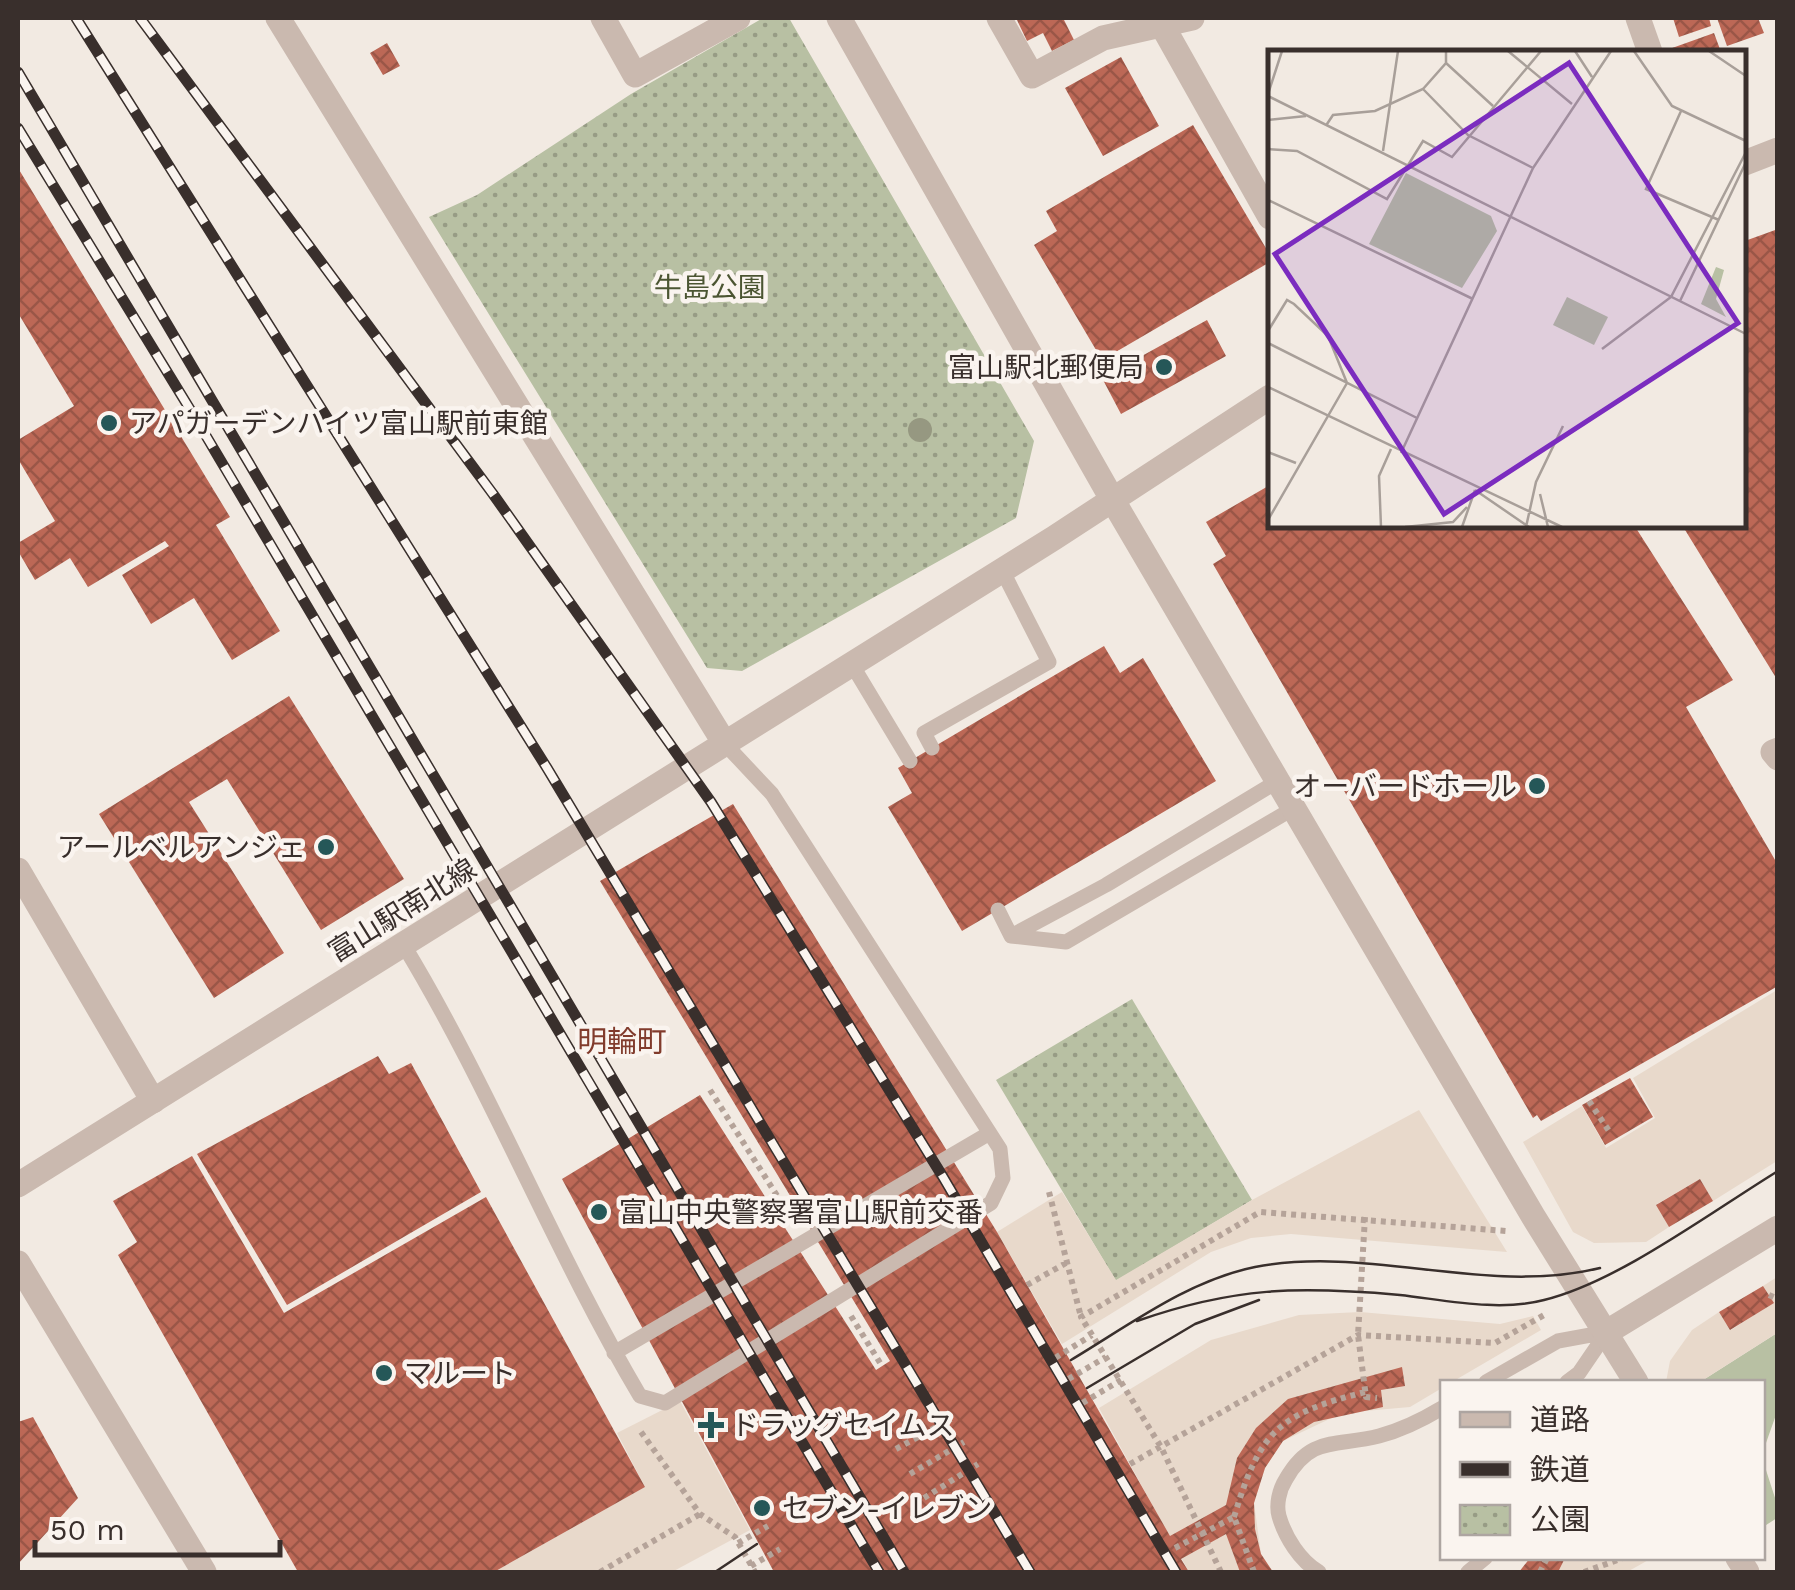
<svg xmlns="http://www.w3.org/2000/svg" width="1795" height="1590" font-family="'Work Sans','Noto Sans JP',sans-serif">
  <style>
    .green { fill: #b8c0a3 }
    .park { fill: url(#park-dots) }
    .plaza { fill: #e8d9cb }
    .building { fill: url(#building-cross-hatch) }
    .lines { fill: none; stroke-linecap: round; stroke-linejoin: round }
    .path { stroke: #b5a399; stroke-width: 6; stroke-dasharray: 5 5; stroke-linecap: butt }
    .service { stroke: #cab9af; stroke-width: 15 }
    .minor { stroke: #cab9af; stroke-width: 25 }
    .tertiary { stroke: #cab9af; stroke-width: 25 }
    .tram { stroke: #392f2c; stroke-width: 2.5 }
    .rail-casing { stroke: #392f2c; stroke-width: 11 }
    .rail { stroke: #faf4ef; stroke-width: 8; stroke-dasharray: 22; stroke-linecap: butt }
    .tree { fill: #969881 }
    .poi-dot { fill: #255758; stroke: #faf4ef; stroke-width: 4 }
    .labels { text-anchor: middle; stroke-width: 9; stroke-linejoin: round; paint-order: stroke }
    .park-label { font-size: 28px; fill: #4b5532; stroke: #faf4ef }
    .poi-label { font-size: 28px; fill: #392f2c; stroke: #faf4ef; text-anchor: start }
    .street-label { font-size: 28px; fill: #392f2c; stroke: #faf4ef }
    .neighbourhood-label { font-size: 30px; fill: #813b2c; stroke: #faf4ef }
    .inset-road { fill: none; stroke: #a89f99; stroke-width: 2.5 }
    .view { fill: #7b2cbf; fill-opacity: 0.15; stroke: #7b2cbf; stroke-width: 5 }
    .inset-edge { fill: none; stroke: #392f2c; stroke-width: 5 }
  </style>
  <defs>
    <pattern id="park-dots" width="8" height="8" patternUnits="userSpaceOnUse" patternTransform="scale(2.5)"><rect width="8" height="8" fill="#b8c0a3"/><path d="M2 2h.1M6 6h.1" fill="none" stroke="#979c85" stroke-width="1.8" stroke-linecap="round"/></pattern>
    <pattern id="building-cross-hatch" width="8" height="8" patternUnits="userSpaceOnUse" patternTransform="scale(2.5)"><rect width="8" height="8" fill="#bc6856"/><path d="M0 0l8 8M0 8l8-8" fill="none" stroke="#9a5647"/></pattern>
  </defs>
  <rect width="100%" height="100%" fill="#f2eae2"/>
  <path class="green" d="M1777,1333V1412L1766,1443L1765,1467L1777,1504V1518L1763,1527L1762,1382H1700Z"/>
  <path class="park" d="M763,18H789L1034,441L1016,518L742,671L707,668L429,217L477,195L631,94Z
    M1132,999L1252,1200L1116,1281L996,1080Z"/>
  <path class="plaza" d="M1777,990V1161L1713,1201L1700,1179L1657,1204L1669,1227L1646,1242L1594,1243L1573,1232L1523,1142L1582,1106L1606,1148L1655,1118L1633,1078Z
    M1419,1110L1507,1252L1291,1234L1251,1238L1211,1252L1062,1344L997,1232L1062,1192L1116,1280L1252,1200Z
    M1777,1277V1333L1700,1382H1666L1670,1361L1692,1330L1719,1312L1731,1330L1773,1303L1763,1286Z
    M1360,1312L1500,1324L1533,1316L1541,1330L1452,1382H1442V1388L1410,1407L1342,1413L1283,1441L1265,1468L1254,1503L1261,1554L1273,1572H1189L1099,1408L1211,1340L1299,1315Z
    M680,1401L750,1530L672,1572H494L645,1487L617,1433Z
    M1530,1558H1652L1627,1572H1519Z"/>
  <path class="building" d="M1016,18H1063L1074,40L1052,51L1043,33L1027,41Z
    M1673,18H1709L1711,26L1679,37Z
    M1717,18H1758L1764,33L1727,46Z
    M1714,33L1721,52H1661Z
    M387,43L400,66L383,75L370,53Z
    M1121,57L1159,126L1103,156L1065,88Z
    M1193,125L1270,255V262L1102,360L1034,245L1057,231L1046,211Z
    M18,168L230,517L216,525L280,631L232,660L194,598L151,624L122,575L169,546L165,541L88,587L70,558L35,580L18,551V543L55,521L18,459V440L74,406L18,313Z
    M1778,229V681L1682,525H1742V242Z
    M1207,320L1226,356L1121,414L1102,378Z
    M1270,485V525H1634L1733,680L1686,707L1778,865V986L1541,1121L1537,1115L1533,1118L1213,564L1226,556L1206,522Z
    M1104,646L1120,673L1143,658L1216,781L962,931L888,807L912,793L898,768Z
    M289,696L404,879L321,930L227,779L189,802L284,953L214,998L99,814Z
    M733,804L997,1232L1170,1536L1226,1505L1237,1458L1256,1428L1288,1399L1402,1367L1405,1386L1381,1390L1383,1407L1314,1422L1283,1441L1265,1468L1254,1503L1255,1529L1261,1554L1273,1572H1240L1226,1534L1181,1559L1189,1572H774L562,1179L700,1095L876,1370L890,1361L600,881Z
    M378,1056L389,1074L411,1063L481,1192L287,1305L197,1154Z
    M1630,1078L1653,1117L1605,1145L1582,1105Z
    M192,1156L284,1313L486,1197L645,1487L494,1572H298L118,1255L137,1242L113,1201Z
    M1700,1179L1713,1201L1669,1227L1656,1205Z
    M1763,1286L1774,1303L1730,1330L1719,1312Z
    M33,1417L78,1498L18,1564V1422Z
    M1530,1558H1565L1558,1572H1519Z"/>
  <g class="lines">
    <path class="path" d="M710,1090L795,1224
      M1589,1101L1609,1131
      M1049,1192L1081,1317
      M1365,1217L1358,1335L1366,1397L1377,1398
      M1027,1285L1066,1263
      M1769,1295L1778,1299
      M851,1316L882,1366
      M1047,1363L1092,1335
      M1060,1384L1106,1357
      M1074,1408L1121,1380
      M641,1432L700,1514L735,1537L755,1572
      M896,1449L951,1419
      M1130,1464L1358,1335L1495,1343L1544,1315
      M910,1474L964,1442
      M924,1498L978,1464
      M1234,1517C1260,1431 1278,1414 1365,1392
      M738,1543L768,1526
      M1175,1548L1234,1517L1254,1572
      M751,1566L780,1549
      M600,1572L700,1514
      M1221,1572L1161,1447L1081,1317L1260,1212L1506,1231
      M1540,1572L1547,1558
      M1584,1572L1623,1558"/>
    <path class="service" d="M851,663L910,761
      M932,748L924,733L1049,662L1002,570
      M998,910L1011,936L1106,885L1278,781
      M1011,936L1066,942L1294,808
      M403,944C491,1089 553,1249 640,1396L665,1403L991,1203L1003,1178L1000,1149L772,794L725,744
      M614,1353L988,1134
      M1486,1382L1558,1341L1607,1332
      M1567,1382L1579,1373L1607,1332
      M1319,1572C1300,1561 1285,1537 1279,1516C1276,1505 1279,1490 1286,1479C1311,1435 1336,1447 1379,1436C1402,1430 1422,1420 1442,1408
      M1468,1572L1485,1558"/>
    <path class="minor" d="M603,18L635,75L738,18
      M999,18L1032,76L1103,38L1192,18
      M1158,18L1270,217
      M1638,18L1650,52
      M1778,750L1773,752L1778,758
      M18,870L153,1101"/>
    <path class="tertiary" d="M278,18L725,744
      M839,18L1112,499L1533,1216L1636,1382
      M1742,164L1778,150
      M18,1185L1054,538L1270,397
      M18,1263L204,1572
      M1607,1332L1778,1228
      M1738,1558L1747,1572"/>
    <path class="tram" d="M1137,1321C1234,1287 1298,1286 1400,1295C1445,1300 1499,1312 1544,1300C1618,1282 1711,1212 1778,1171
      M1071,1360C1128,1326 1189,1280 1255,1267C1370,1245 1486,1296 1600,1268
      M1087,1388L1195,1324L1259,1300
      M715,1572L757,1544
      M772,1572H773"/>
    <g class="rail-casing">
      <path id="rail" d="M76,18L547,768L1030,1572
        M140,18L493,494L711,802L943,1177L1176,1572
        M18,72L904,1572
        M18,128L199,424L879,1572"/>
    </g>
    <use href="#rail" class="rail"/>
  </g>
  <circle class="tree" cx="920" cy="430" r="12"/>
  <g class="poi-dot">
    <circle cx="1164" cy="367" r="10"/>
    <circle cx="109" cy="423" r="10"/>
    <circle cx="1537" cy="786" r="10"/>
    <circle cx="326" cy="847" r="10"/>
    <circle cx="599" cy="1212" r="10"/>
    <circle cx="384" cy="1373" r="10"/>
    <path d="M706 1410h10v10h10v10h-10v10h-10v-10h-10v-10h10z"/>
    <circle cx="762" cy="1508" r="10"/>
  </g>
  <g class="labels">
    <g class="park-label">
      <text x="710" y="297">牛島公園</text>
    </g>
    <g class="poi-label">
      <text x="1144" y="377" text-anchor="end">富山駅北郵便局</text>
      <text x="129" y="433">アパガーデンハイツ富山駅前東館</text>
      <text x="1517" y="796" text-anchor="end">オーバードホール</text>
      <text x="306" y="857" text-anchor="end">アールベルアンジェ</text>
      <text x="619" y="1222">富山中央警察署富山駅前交番</text>
      <text x="404" y="1383">マルート</text>
      <text x="731" y="1435">ドラッグセイムス</text>
      <text x="782" y="1518">セブン-イレブン</text>
    </g>
    <g class="street-label">
      <text transform="translate(402 910) rotate(-32)" y="10">富山駅南北線</text>
    </g>
    <g class="neighbourhood-label">
      <text x="622" y="1052">明輪町</text>
    </g>
  </g>
  <g transform="translate(1268 50)">
    <rect width="478" height="478" fill="#f2eae2"/>
    <path d="M448,217L456,220L448,249L458,267L433,254Z" fill="#b8c0a3"/>
    <path d="M138,123L223,166L229,181L194,238L101,194ZM299,247L340,267L326,295L285,275Z" fill="#b8c0a3"/>
    <path class="inset-road" d="M240,1L304,54M307,1L324,27M366,1L404,56L478,91M441,1L478,26M178,13L225,56M155,39L200,85L265,118M0,44L14,1M0,46L478,284M413,61L378,139L451,170M0,70L38,66M59,74L65,65L107,61L155,39L178,13V1M0,99L29,101L119,149L155,91L184,107L273,1M115,101L130,1M0,150L205,249M412,251L478,112M0,281L19,250L26,254L60,286L79,333L0,470M0,293L149,368M334,299L403,247L478,102M0,337L294,477M0,402L28,413M133,403L265,118L343,1M207,440L261,477M272,444L280,477M113,477L111,426L123,399M137,477L185,472L199,457M194,477L207,440M258,477L268,432L295,376"/>
    <path class="view" d="M301,13L470,273L176,464L7,204Z"/>
    <rect width="478" height="478" class="inset-edge"/>
  </g>
  <rect width="1795" height="1590" fill="none" stroke="#392f2c" stroke-width="40"/>
  <rect x="1440" y="1380" width="325" height="180" fill="#faf4ef" stroke="#ada5a1" stroke-width="2.5"/>
  <rect x="1460" y="1412" width="50" height="15" fill="#cab9af" stroke="#ada5a1" stroke-width="2.5"/>
  <text x="1530" y="1430" font-size="30" fill="#392f2c">道路</text>
  <rect x="1460" y="1462" width="50" height="15" fill="#392f2c" stroke="#ada5a1" stroke-width="2.5"/>
  <text x="1530" y="1480" font-size="30" fill="#392f2c">鉄道</text>
  <rect x="1460" y="1505" width="50" height="30" fill="url(#park-dots)" stroke="#ada5a1" stroke-width="2.5"/>
  <text x="1530" y="1530" font-size="30" fill="#392f2c">公園</text>
  <path d="M35 1540v15h245v-15" fill="none" stroke="#392f2c" stroke-width="5"/>
  <text x="50" y="1540" font-size="30" fill="#392f2c" stroke="#faf4ef" stroke-width="8" paint-order="stroke">50 m</text>
</svg>
